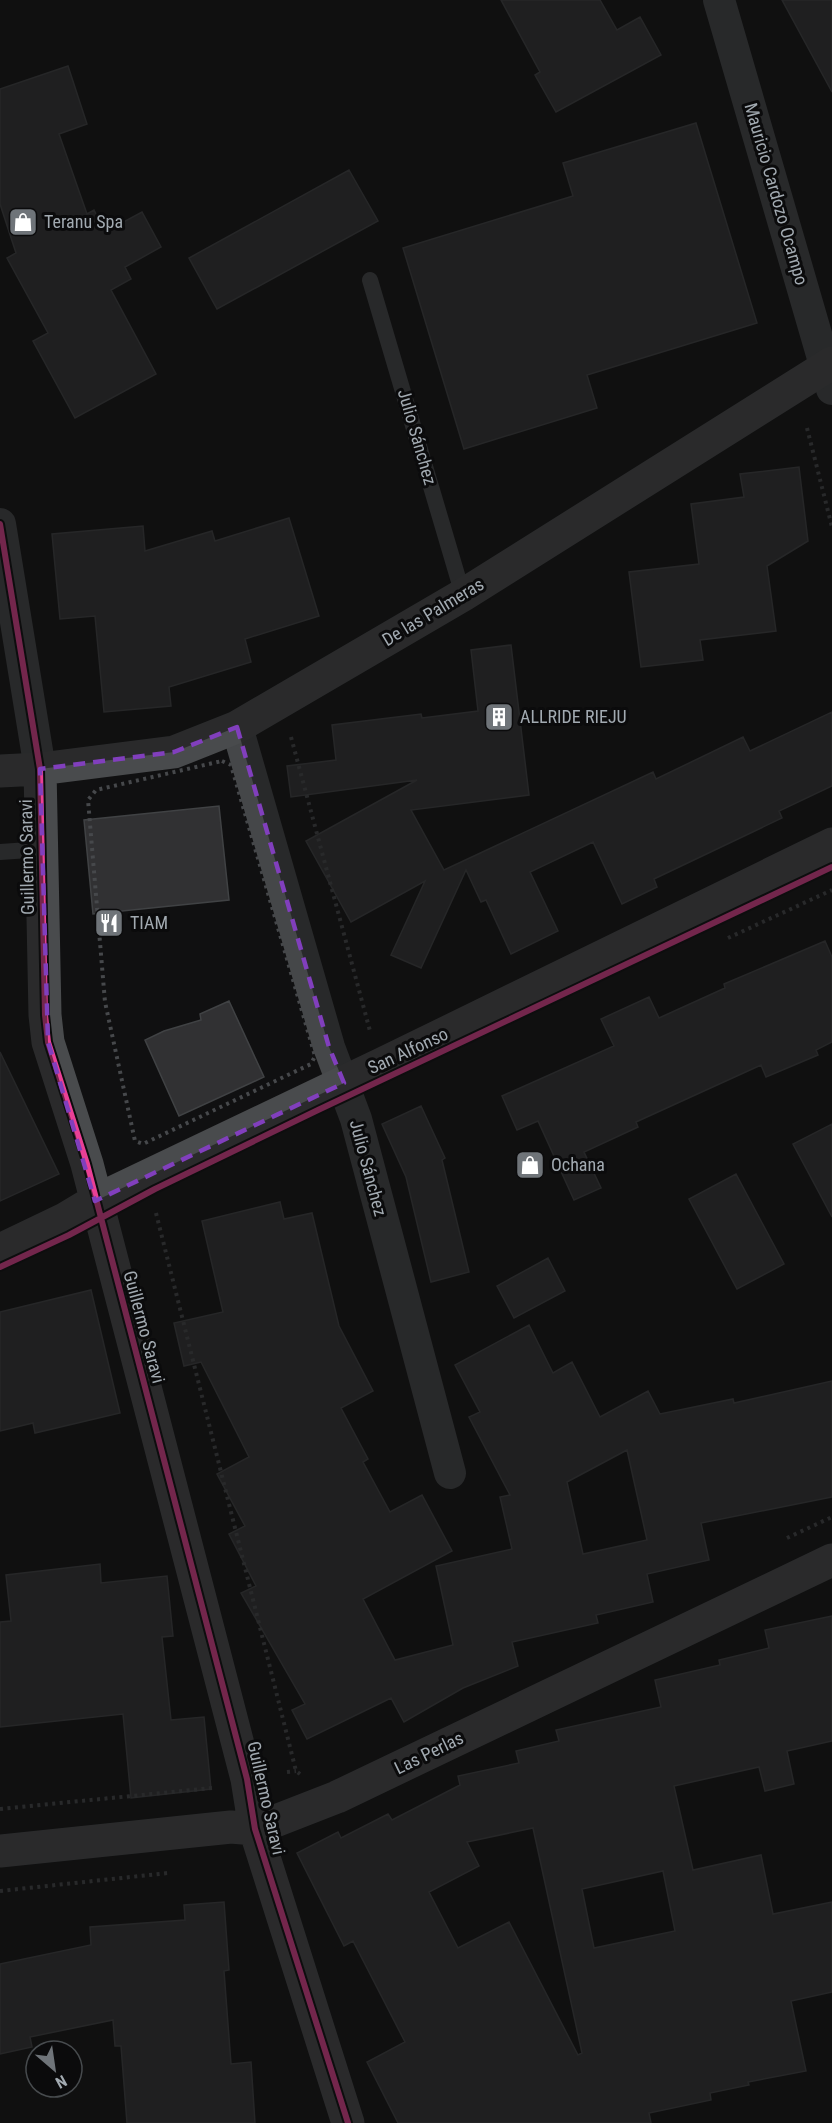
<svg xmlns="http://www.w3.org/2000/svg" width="832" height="2123" font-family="'Roboto Condensed',sans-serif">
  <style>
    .building { fill: #313133; stroke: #404244; stroke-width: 1.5; fill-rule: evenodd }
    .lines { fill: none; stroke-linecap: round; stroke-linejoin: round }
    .path { stroke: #46484b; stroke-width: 4; stroke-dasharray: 3 4.5; stroke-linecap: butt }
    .lane { stroke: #454749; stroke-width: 16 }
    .street { stroke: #454749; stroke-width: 32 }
    .secondary { stroke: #494b4d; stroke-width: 33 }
    .cycleway-casing { stroke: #0b0b0c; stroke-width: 10 }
    .cycleway { stroke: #ea4096; stroke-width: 6 }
    .marked { fill: none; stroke: #813fbd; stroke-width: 4.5; stroke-dasharray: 12 8; stroke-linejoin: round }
    .labels { text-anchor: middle; stroke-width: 6; stroke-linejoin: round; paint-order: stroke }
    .street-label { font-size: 18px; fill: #a2aab1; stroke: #0b0b0c }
    .poi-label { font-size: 18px; fill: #a2aab1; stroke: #0b0b0c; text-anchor: start }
  </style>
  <rect width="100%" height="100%" fill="#101011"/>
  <path class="building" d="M501,0H600L617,30L640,17L661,55L556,112L535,75L540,72Z
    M782,0H832V92Z
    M68,66L87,124L59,134L87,214L94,210L105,232L142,212L161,247L125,267L131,279L111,290L156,374L75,418L33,341L48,333L7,258L16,253L0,204V89Z
    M696,123L757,323L587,375L597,408L464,449L403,248L573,196L563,163Z
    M349,170L378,221L217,309L189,258Z
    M799,467L808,541L767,566L776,631L700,640L703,660L641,667L629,572L699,564L691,504L744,497L740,474Z
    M289,518L319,616L245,639L251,662L169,687L171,706L104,712L95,616L60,619L52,534L143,526L145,551L212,531L215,541Z
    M511,645L529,795L411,810L444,870L653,772L656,779L743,737L750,751L832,712V786L779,811L782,818L654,879L657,887L622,904L593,842L530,872L558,931L511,954L486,900L481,902L466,870L421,968L391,955L425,881L351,922L306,841L417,780L291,797L287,766L336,760L332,725L421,714L422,718L478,711L471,650Z
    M219,806L229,900L93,914L84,820Z
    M825,941L832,957V1042L816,1050L818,1055L766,1077L761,1065L636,1122L638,1127L584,1152L601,1188L574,1200L538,1121L517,1130L502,1096L614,1046L601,1019L649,997L659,1018L725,988L724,984Z
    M229,1001L264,1077L179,1116L145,1040L164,1031L201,1020L200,1014Z
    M0,1052L59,1174L0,1201Z
    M421,1106L445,1158L442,1160L469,1272L431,1282L406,1177L382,1124Z
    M832,1124V1217L793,1144Z
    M736,1174L784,1264L737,1289L689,1199Z
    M280,1202L284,1219L312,1213L339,1326L373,1391L341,1408L368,1459L363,1462L390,1512L422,1495L452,1551L363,1599L395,1660L453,1645L436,1566L512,1549L500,1497L510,1495L469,1417L480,1412L455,1365L529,1325L553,1373L572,1362L600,1417L648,1391L660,1414L733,1399L734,1403L832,1381V1497L701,1523L709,1560L647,1574L653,1602L596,1615L598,1623L512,1642L518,1666L463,1688L404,1722L391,1698L307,1739L292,1710L305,1704L241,1593L256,1586L229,1534L245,1526L217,1474L249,1457L201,1362L184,1366L174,1323L223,1312L202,1221ZM627,1450L647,1540L583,1554L567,1482Z
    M548,1258L565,1291L514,1318L497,1286Z
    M91,1290L120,1413L35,1433L33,1423L0,1431V1312Z
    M100,1564L101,1583L167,1576L173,1636L162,1637L171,1720L204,1717L211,1789L131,1798L123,1714L0,1727V1622L11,1621L6,1575Z
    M832,1616V1741L787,1751L794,1784L765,1791L759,1767L674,1786L693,1870L761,1855L773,1914L832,1902V1992L791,2001L806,2071L748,2082L749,2085L710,2093L711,2100L649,2113L651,2123H398L367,2062L405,2042L353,1941L344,1946L297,1853L338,1832L341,1838L388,1814L392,1820L460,1785L458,1776L519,1763L516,1751L559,1741L556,1730L661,1707L655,1680L720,1665L719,1660L769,1648L765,1630ZM533,1828L582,2053L578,2055L509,1922L458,1948L429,1892L479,1866L467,1842ZM663,1871L675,1931L594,1948L582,1889Z
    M224,1902L229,1970L224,1971L231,2064L251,2062L255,2123H127L121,2046H115L113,2020L30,2037L32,2047L0,2054V1964L91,1945L90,1927L185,1920L184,1905Z"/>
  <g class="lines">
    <path class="path" d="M807,428L832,527
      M291,737L370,1031
      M222,761L231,765L315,1056L311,1064L143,1144L135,1141L105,1002L88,800L96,790Z
      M728,938L832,890
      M156,1213L296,1771L300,1774
      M787,1538L832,1517
      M287,1772L296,1771
      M0,1809L212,1788
      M0,1891L168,1873"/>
    <path class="lane" d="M370,280L463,595
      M0,852L43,849"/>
    <path class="street" d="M719,0L832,389
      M0,524L40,769
      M237,727L329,1047L356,1119L450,1473"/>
    <path class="secondary" d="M40,769L45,1015L48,1042L87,1164L247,1779L255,1829L348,2123
      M0,771L40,769L174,752L237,727L463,595L832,363
      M0,1250L65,1219L95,1201L382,1064L832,844
      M0,1851L231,1827L255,1829L337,1797L832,1560"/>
    <g class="cycleway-casing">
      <path id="cycleway" d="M0,524L40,769L45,1015L48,1042L87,1164L247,1779L255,1829L348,2123
        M0,1267L69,1235L155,1189L318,1110L832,867"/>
    </g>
    <use href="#cycleway" class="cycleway"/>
  </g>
  <path d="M0 0H832V2123H0ZM237,727L329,1047L344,1083L95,1201L48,1042L40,769L174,752Z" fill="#101011" fill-opacity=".55" fill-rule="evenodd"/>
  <path class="marked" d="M237,727L329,1047L344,1083L95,1201L48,1042L40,769L174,752Z"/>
  <defs>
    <g id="shop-square" transform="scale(1.5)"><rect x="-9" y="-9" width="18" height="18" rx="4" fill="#6f7479" stroke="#0b0b0c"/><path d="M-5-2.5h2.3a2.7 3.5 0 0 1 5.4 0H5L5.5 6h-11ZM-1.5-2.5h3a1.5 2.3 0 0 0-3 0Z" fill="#fff"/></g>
    <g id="building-square" transform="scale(1.5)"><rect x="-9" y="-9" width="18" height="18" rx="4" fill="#6f7479" stroke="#0b0b0c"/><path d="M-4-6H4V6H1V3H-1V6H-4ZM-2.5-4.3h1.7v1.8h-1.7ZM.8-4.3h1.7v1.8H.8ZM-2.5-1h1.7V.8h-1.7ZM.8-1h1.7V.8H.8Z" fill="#fff"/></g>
    <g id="restaurant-square" transform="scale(1.5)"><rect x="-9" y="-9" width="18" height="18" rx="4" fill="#6f7479" stroke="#0b0b0c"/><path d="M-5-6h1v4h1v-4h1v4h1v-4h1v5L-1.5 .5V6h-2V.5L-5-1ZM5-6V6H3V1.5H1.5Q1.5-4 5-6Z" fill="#fff"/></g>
  </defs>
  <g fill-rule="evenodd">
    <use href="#shop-square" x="23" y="222"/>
    <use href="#building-square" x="499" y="717"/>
    <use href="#restaurant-square" x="109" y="923"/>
    <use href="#shop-square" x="530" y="1165"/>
  </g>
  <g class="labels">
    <g class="street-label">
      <text transform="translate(776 194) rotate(74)" y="6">Mauricio Cardozo Ocampo</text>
      <text transform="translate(417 437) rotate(74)" y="6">Julio Sánchez</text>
      <text transform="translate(433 612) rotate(-31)" y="6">De las Palmeras</text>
      <text transform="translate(27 857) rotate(-91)" y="6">Guillermo Saravi</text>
      <text transform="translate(408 1051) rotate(-25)" y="6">San Alfonso</text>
      <text transform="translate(368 1168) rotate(75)" y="6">Julio Sánchez</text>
      <text transform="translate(144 1327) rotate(75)" y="6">Guillermo Saravi</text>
      <text transform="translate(429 1753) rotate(-26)" y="6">Las Perlas</text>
      <text transform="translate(266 1798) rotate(77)" y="6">Guillermo Saravi</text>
    </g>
    <g class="poi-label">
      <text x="44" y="228">Teranu Spa</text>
      <text x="520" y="723">ALLRIDE RIEJU</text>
      <text x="130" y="929">TIAM</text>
      <text x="551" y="1171">Ochana</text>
    </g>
  </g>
  <g transform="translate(54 2069) rotate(151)"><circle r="28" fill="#0b0b0c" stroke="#474b4e" stroke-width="1.5"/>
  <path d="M0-4.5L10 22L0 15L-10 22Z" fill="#6f7479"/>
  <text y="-9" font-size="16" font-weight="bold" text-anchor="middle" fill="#a2aab1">N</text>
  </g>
</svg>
